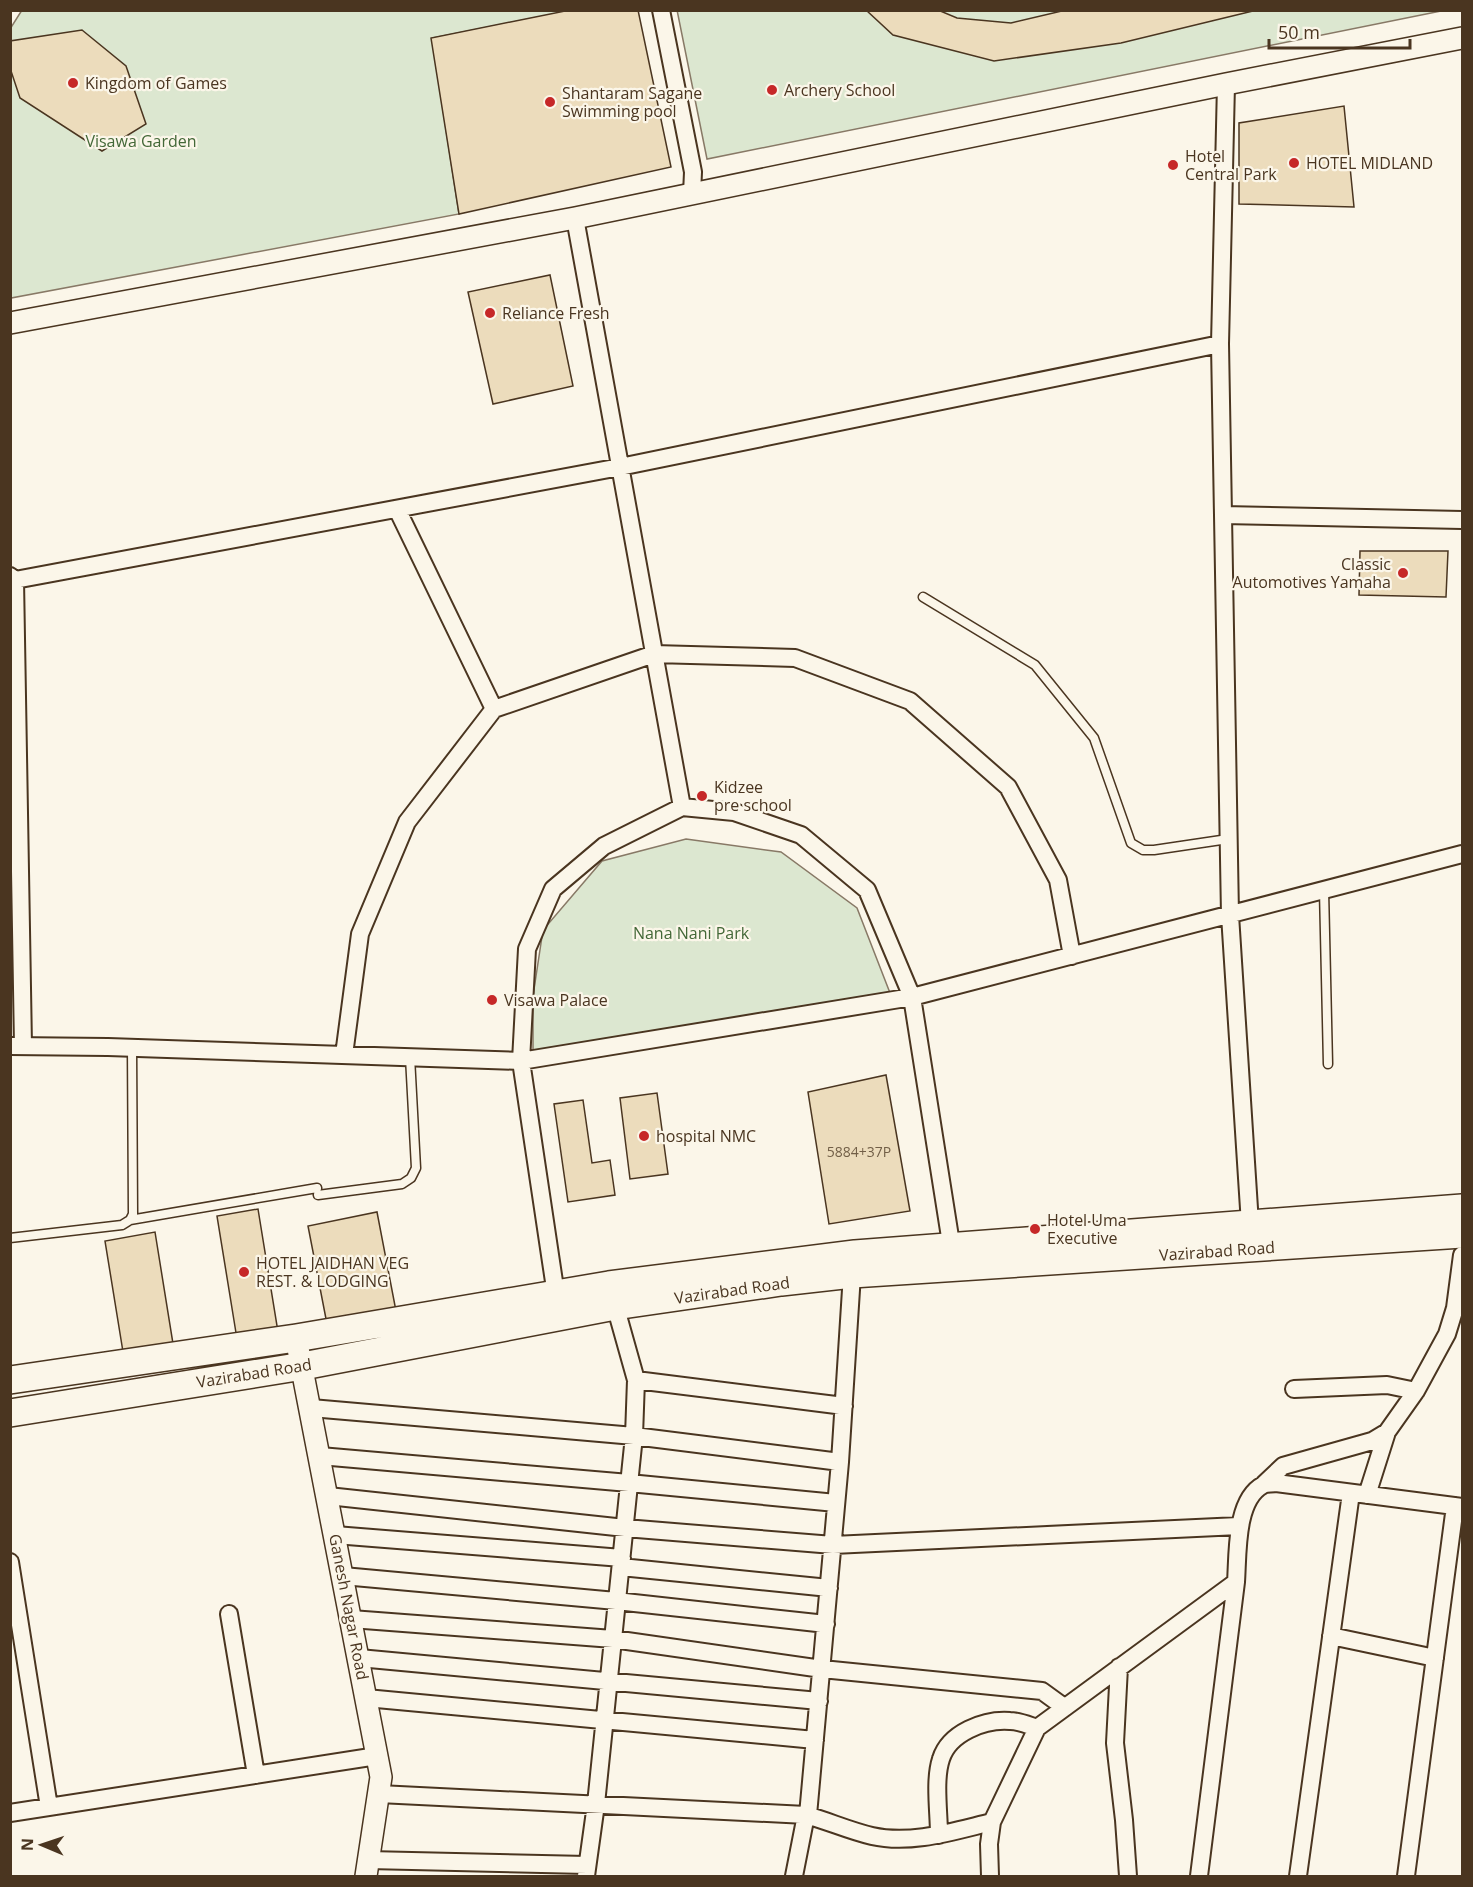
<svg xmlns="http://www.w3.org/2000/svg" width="1473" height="1887" font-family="'Open Sans',sans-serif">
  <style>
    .green { fill: #dce7d0; stroke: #887966; stroke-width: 1.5 }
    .building { fill: #ecdcbc; stroke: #4a3520; stroke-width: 1.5 }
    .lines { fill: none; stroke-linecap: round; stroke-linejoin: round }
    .service-casing { stroke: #4a3520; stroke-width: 11 }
    .minor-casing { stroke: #4a3520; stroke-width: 20 }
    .tertiary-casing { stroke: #4a3520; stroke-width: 24 }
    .primary-casing { stroke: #4a3520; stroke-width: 30 }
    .service { stroke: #fbf6e9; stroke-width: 8 }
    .minor { stroke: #fbf6e9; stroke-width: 16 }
    .tertiary { stroke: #fbf6e9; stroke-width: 21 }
    .primary { stroke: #fbf6e9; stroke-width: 27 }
    .poi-dot { fill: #c62828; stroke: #fbf6e9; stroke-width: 2 }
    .labels { text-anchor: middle; stroke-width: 4.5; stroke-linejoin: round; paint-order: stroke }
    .number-label { font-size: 14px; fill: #725f47 }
    .poi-label { font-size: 16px; fill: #4a3520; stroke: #fbf6e9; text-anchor: start }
    .park-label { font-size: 16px; fill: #436837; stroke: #fbf6e9 }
    .street-label { font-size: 16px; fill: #4a3520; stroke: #fbf6e9 }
  </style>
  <rect width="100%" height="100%" fill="#fbf6e9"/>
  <path class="green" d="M22,10L570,11L432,38L459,214L11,298L10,29Z
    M677,10L1441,11L707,159Z
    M686,839L781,852L857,908L890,993L533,1053V996L543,930L602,861Z"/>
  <path class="building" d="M570,10H638L671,167L459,214L431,38Z
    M866,10H938L957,18L1011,23L1066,10H1257L1121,43L994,61L893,35Z
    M82,30L126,66L146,124L102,151L20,98L10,68V41Z
    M1344,106L1354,207L1239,204V123Z
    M550,275L573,386L493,404L468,292Z
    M1360,551H1448L1446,597L1359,595Z
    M886,1075L910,1211L829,1224L808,1092Z
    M657,1093L668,1174L630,1179L620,1098Z
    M583,1100L592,1163L610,1160L615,1195L568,1202L554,1104Z
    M258,1209L278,1332L237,1339L217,1216Z
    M377,1212L396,1311L327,1324L308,1226Z
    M155,1232L174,1350L124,1358L105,1241Z"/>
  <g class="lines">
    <g class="service-casing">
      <path id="service" d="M923,597L1035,665L1094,738L1131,843L1143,850H1154L1228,839
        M1324,890L1328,1064
        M318,1195L402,1184L411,1178L416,1168L410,1057
        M130,1220L317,1188
        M10,1238L122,1225L130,1220L133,1214L132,1047"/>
    </g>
    <g class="minor-casing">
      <path id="minor" d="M661,10L693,172L692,194
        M1226,84L1220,344L1230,915L1250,1224
        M575,218L682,807
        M397,509L494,709
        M1223,515L1462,520
        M10,576L15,580L23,1046
        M15,580L620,467L1220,344
        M10,1046L108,1047L521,1061L912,997L1462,854
        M344,1055L360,934L407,822L494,709L654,654L795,658L910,701L1008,787L1058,880L1072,956
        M556,1295L521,1061L527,949L553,889L604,846L682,807L734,812L801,835L867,890L912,997L953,1256
        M636,1380L844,1406
        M1294,1389L1387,1385L1416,1391
        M311,1408L634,1436L840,1462
        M320,1456L629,1483L836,1503
        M1264,1484L1283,1466L1372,1441L1387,1432L1416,1391L1447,1334L1455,1308L1462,1255
        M1367,1495L1387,1432
        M328,1496L625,1528L833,1545L1239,1526
        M335,1535L622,1558
        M10,1562L49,1807
        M621,1567L829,1588
        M343,1576L616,1601L826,1624
        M229,1614L256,1775
        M351,1619L613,1639L822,1669L1042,1691L1064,1707
        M1331,1636L1435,1658
        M359,1658L819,1701
        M1119,1667L1115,1743L1124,1820L1128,1876
        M366,1698L815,1740
        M379,1794L806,1815C828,1821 850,1831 872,1836C911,1845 954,1831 992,1822L1037,1728L1236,1582C1238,1554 1235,1500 1263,1485C1266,1483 1272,1484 1276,1483L1462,1507
        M10,1813L377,1756
        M808,1815L840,1462L852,1274
        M939,1835C939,1812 934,1780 941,1759C949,1733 984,1719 1010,1721C1019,1721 1028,1725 1037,1728
        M368,1860L587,1865
        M586,1876L596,1804L634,1436L636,1380L613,1298
        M794,1876L806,1815
        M990,1876L989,1844L992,1822
        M1199,1876L1236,1582
        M1298,1876L1351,1493
        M1406,1876L1455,1506"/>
    </g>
    <g class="tertiary-casing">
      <path id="tertiary" d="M10,323L575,218L1226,84L1462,38
        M296,1338L381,1777L366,1876"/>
    </g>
    <g class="primary-casing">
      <path id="primary" d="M10,1380L296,1338L609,1285L855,1254L1462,1208
        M10,1413L303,1366L615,1306L781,1282L852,1274L1462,1234"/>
    </g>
    <use href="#service" class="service"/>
    <use href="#minor" class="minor"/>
    <use href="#tertiary" class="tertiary"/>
    <use href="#primary" class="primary"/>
  </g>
  <g class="poi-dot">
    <circle cx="73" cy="83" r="6"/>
    <circle cx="772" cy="90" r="6"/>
    <circle cx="550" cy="102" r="6"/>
    <circle cx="1294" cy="163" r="6"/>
    <circle cx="1173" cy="165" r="6"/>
    <circle cx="490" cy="313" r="6"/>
    <circle cx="1403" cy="573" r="6"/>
    <circle cx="702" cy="796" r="6"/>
    <circle cx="492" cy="1000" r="6"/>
    <circle cx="644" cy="1136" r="6"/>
    <circle cx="1035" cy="1229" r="6"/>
    <circle cx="244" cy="1272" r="6"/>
  </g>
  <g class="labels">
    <g class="number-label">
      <text x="859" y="1157">5884+37P</text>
    </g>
    <g class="poi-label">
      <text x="85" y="89">Kingdom of Games</text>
      <text x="784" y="96">Archery School</text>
      <text x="562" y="99">Shantaram Sagane<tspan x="562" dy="18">Swimming pool</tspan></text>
      <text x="1185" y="162">Hotel<tspan x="1185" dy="18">Central Park</tspan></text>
      <text x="1306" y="169">HOTEL MIDLAND</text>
      <text x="502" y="319">Reliance Fresh</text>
      <text x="1391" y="570" text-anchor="end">Classic<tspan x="1391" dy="18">Automotives Yamaha</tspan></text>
      <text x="714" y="793">Kidzee<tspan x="714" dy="18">pre school</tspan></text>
      <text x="504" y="1006">Visawa Palace</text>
      <text x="656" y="1142">hospital NMC</text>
      <text x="1047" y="1226">Hotel Uma<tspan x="1047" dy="18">Executive</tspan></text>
      <text x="256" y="1269">HOTEL JAIDHAN VEG<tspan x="256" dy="18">REST. &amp; LODGING</tspan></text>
    </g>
    <g class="park-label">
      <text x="141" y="147">Visawa Garden</text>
      <text x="691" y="939">Nana Nani Park</text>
    </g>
    <g class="street-label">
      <text transform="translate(1217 1251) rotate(-4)" y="6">Vazirabad Road</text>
      <text transform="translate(732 1290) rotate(-8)" y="6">Vazirabad Road</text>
      <text transform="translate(254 1373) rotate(-9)" y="6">Vazirabad Road</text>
      <text transform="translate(349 1607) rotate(79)" y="6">Ganesh Nagar Road</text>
    </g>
  </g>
  <rect width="1473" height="1887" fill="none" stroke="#4a3520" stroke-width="24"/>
  <g transform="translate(42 1845) rotate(272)" stroke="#fbf6e9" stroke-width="4.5" paint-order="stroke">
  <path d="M0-4.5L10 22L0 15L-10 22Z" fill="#4a3520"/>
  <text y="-9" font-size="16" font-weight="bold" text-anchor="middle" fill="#4a3520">N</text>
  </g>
  <path d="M1269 39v9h141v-9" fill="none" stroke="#4a3520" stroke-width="3"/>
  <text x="1278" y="39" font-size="18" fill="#4a3520" stroke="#fbf6e9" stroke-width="4.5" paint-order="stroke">50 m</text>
</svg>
